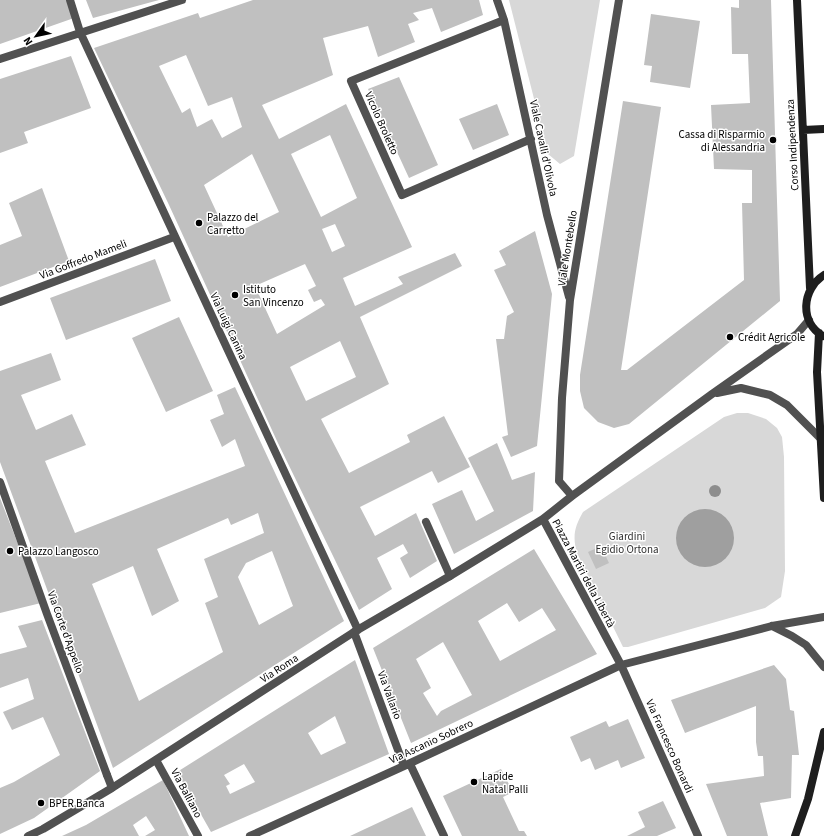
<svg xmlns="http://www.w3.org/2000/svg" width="824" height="836" font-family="'Source Sans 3',sans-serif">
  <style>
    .green { fill: #d8d8d8 }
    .water { fill: #9f9f9f }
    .building { fill: #c0c0c0; fill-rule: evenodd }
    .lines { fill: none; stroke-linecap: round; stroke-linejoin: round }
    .pedestrian { stroke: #515151; stroke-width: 8 }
    .minor { stroke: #515151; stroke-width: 8 }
    .secondary { stroke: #1e1e1e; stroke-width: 8 }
    .tree { fill: #8d8d8d }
    .poi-dot { fill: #000; stroke: #fff; stroke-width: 1.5 }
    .labels { text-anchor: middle; stroke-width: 3; stroke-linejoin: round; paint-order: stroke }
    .street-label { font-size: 11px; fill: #000; stroke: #fff }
    .poi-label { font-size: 11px; fill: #000; stroke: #fff; text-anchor: start }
    .park-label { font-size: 11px; fill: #2f2f2f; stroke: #fff }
  </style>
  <rect width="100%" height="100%" fill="#fff"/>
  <path class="green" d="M509,0H600L574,156L560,164L548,154Z
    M737,413H748L766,419L777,428L782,437L784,457L785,571L781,597L765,608L628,647H623L577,553C572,536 575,526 583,512L724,417Z"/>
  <path class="water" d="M676 538a29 29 0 1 1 58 0a29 29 0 1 1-58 0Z"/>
  <path class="building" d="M0,0H68L74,18L0,44Z
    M86,0H159L93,18Z
    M253,0H479L483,15L441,32L432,8L413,13L419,20L408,24L415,42L378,57L368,26L323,38L333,75L262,105L279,139L346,104L412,247L343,278L355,306L403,284L398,277L455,253L462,266L360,317L389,384L321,419L349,473L410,442L407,435L444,416L470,467L438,483L432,471L360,507L375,536L416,513L437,561L410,578L400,558L408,553L403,544L377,558L392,589L359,610L334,558L277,441L169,205L94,48L198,13L200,18ZM186,55L208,106L232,97L242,127L222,138L212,119L197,127L190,108L182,113L159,66ZM330,135L357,198L321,217L291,154ZM252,154L279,212L228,237L204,185ZM335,224L345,246L332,252L322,229ZM305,264L316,286L308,290L314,302L321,299L325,305L277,334L255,286ZM340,341L356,377L306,401L290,367Z
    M739,0H771L780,301L629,424L614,428L598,422L584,408L580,391V375L623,101L661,107L621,370H627L744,280L742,203H752V170L714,169L711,105L750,103L748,54H732L731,7L739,8Z
    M651,14L700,21L690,88L650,82L652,66L644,65Z
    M71,56L91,108L24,132L28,143L0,153V79Z
    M399,77L438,165L409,178L368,89Z
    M497,104L509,135L473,150L459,119Z
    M42,188L69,261L0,287V245L22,236L9,203Z
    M535,231L552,294L537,446L511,457L502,437L508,435L496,339H504L507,316L514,312L494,270L506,265L499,251Z
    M155,259L171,301L66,340L50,298Z
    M179,317L213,391L166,412L132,338Z
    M51,353L61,380L21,395L36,430L72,414L86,445L45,461L75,533L245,466L235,439L222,447L210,420L224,414L217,395L235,387L344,621L113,768L0,462V371ZM258,513L264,533L204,559L218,597L205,603L223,652L139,701L92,584L133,566L152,616L179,601L157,549L228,518L231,525ZM272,551L293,606L259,625L238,577L246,563Z
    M497,443L512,480L535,472L533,511L454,554L432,504L462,490L476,521L494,511L468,458Z
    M0,498L41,603L0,613Z
    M601,546L609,563L596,569L588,552Z
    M534,549L597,654L411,743L373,648ZM507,603L519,622L542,608L556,630L500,661L478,621ZM443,642L472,695L441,711L437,716L423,693L431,688L416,659Z
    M42,620L100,771L34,818L0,834V788L14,782L60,755L43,717L12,730L3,712L34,699L28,678L0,688V654L27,647L18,626Z
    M355,660L389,754L211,832L177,772ZM335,716L346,743L321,755L308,733ZM244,764L255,782L230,794L226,786L230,784L224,775Z
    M774,665L786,679L790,710L794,711L799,755H792L791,798L760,803L768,836H727L706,784L764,776L763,756H758L756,742V706L685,733L671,700Z
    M628,719L645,758L621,768L618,760L595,770L590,758L581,762L570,737L606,721L609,727Z
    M501,769L513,792L503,797L519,831H524L527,836H462L443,796Z
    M163,780L189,836H145L155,830L146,816L133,825L139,836H62L86,825Z
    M663,801L676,828L657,836H627L645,827L638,812Z
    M412,807L426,836H350Z"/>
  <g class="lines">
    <path class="pedestrian" d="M426,522L450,576
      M156,760L198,836
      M107,775L112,788
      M28,836L43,829L112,788L354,632"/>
    <path class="minor" d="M70,0L80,32L358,630
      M497,0L504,20L547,215L569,297
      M504,20L351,81L402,195L531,139
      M0,59L182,0
      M0,302L174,237
      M717,393L741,388L770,395L787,405L821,439
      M0,482L47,614L107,775
      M572,496L559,481L562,398L570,300L619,0
      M543,519L621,665L698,836
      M772,626L792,636L806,645L824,667
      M410,764L444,836
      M404,766L354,632L450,576L543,519L572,496L712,394L797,334L809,320
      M250,836L404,766L621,665L772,626L824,617"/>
    <path class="secondary" d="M797,0L810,288
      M803,130L824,129
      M819,333L817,372L824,498
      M823,336C799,322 802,289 824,275
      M795,836L808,799L824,732"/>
  </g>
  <circle class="tree" cx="715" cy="491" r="6"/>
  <g class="poi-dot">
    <circle cx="773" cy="140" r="4"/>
    <circle cx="199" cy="223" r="4"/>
    <circle cx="235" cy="295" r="4"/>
    <circle cx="730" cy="337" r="4"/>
    <circle cx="10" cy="551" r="4"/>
    <circle cx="474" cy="782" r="4"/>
    <circle cx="41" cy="803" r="4"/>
  </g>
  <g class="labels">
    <g class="street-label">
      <text transform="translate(382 123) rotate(66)" y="4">Vicolo Broletto</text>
      <text transform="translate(792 145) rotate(-93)" y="4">Corso Indipendenza</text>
      <text transform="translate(544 148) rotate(78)" y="4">Viale Cavalli d'Olivola</text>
      <text transform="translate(567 248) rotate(-81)" y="4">Viale Montebello</text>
      <text transform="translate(83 259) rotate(-21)" y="4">Via Goffredo Mameli</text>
      <text transform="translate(229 326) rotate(65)" y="4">Via Luigi Canina</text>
      <text transform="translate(584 573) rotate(62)" y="4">Piazza Martiri della Libertà</text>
      <text transform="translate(66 632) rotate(70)" y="4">Via Corte d'Appello</text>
      <text transform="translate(279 668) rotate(-33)" y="4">Via Roma</text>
      <text transform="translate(390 695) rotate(70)" y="4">Via Vallario</text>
      <text transform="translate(431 741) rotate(-25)" y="4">Via Ascanio Sobrero</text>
      <text transform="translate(670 746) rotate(66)" y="4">Via Francesco Bonardi</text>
      <text transform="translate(187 793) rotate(62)" y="4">Via Balliano</text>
    </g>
    <g class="poi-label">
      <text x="765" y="138" text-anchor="end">Cassa di Risparmio<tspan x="765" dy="13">di Alessandria</tspan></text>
      <text x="207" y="221">Palazzo del<tspan x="207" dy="13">Carretto</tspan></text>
      <text x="243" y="293">Istituto<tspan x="243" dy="13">San Vincenzo</tspan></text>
      <text x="738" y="341">Crédit Agricole</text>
      <text x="18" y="555">Palazzo Langosco</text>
      <text x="482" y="780">Lapide<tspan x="482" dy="13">Natal Palli</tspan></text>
      <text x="49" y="807">BPER Banca</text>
    </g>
    <g class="park-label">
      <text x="627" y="540">Giardini<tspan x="627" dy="13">Egidio Ortona</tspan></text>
    </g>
  </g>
  <g transform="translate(36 36) rotate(237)" stroke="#ffffff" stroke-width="3" paint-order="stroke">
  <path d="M0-3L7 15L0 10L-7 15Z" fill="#000000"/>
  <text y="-6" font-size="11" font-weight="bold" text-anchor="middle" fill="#000000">N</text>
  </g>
</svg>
